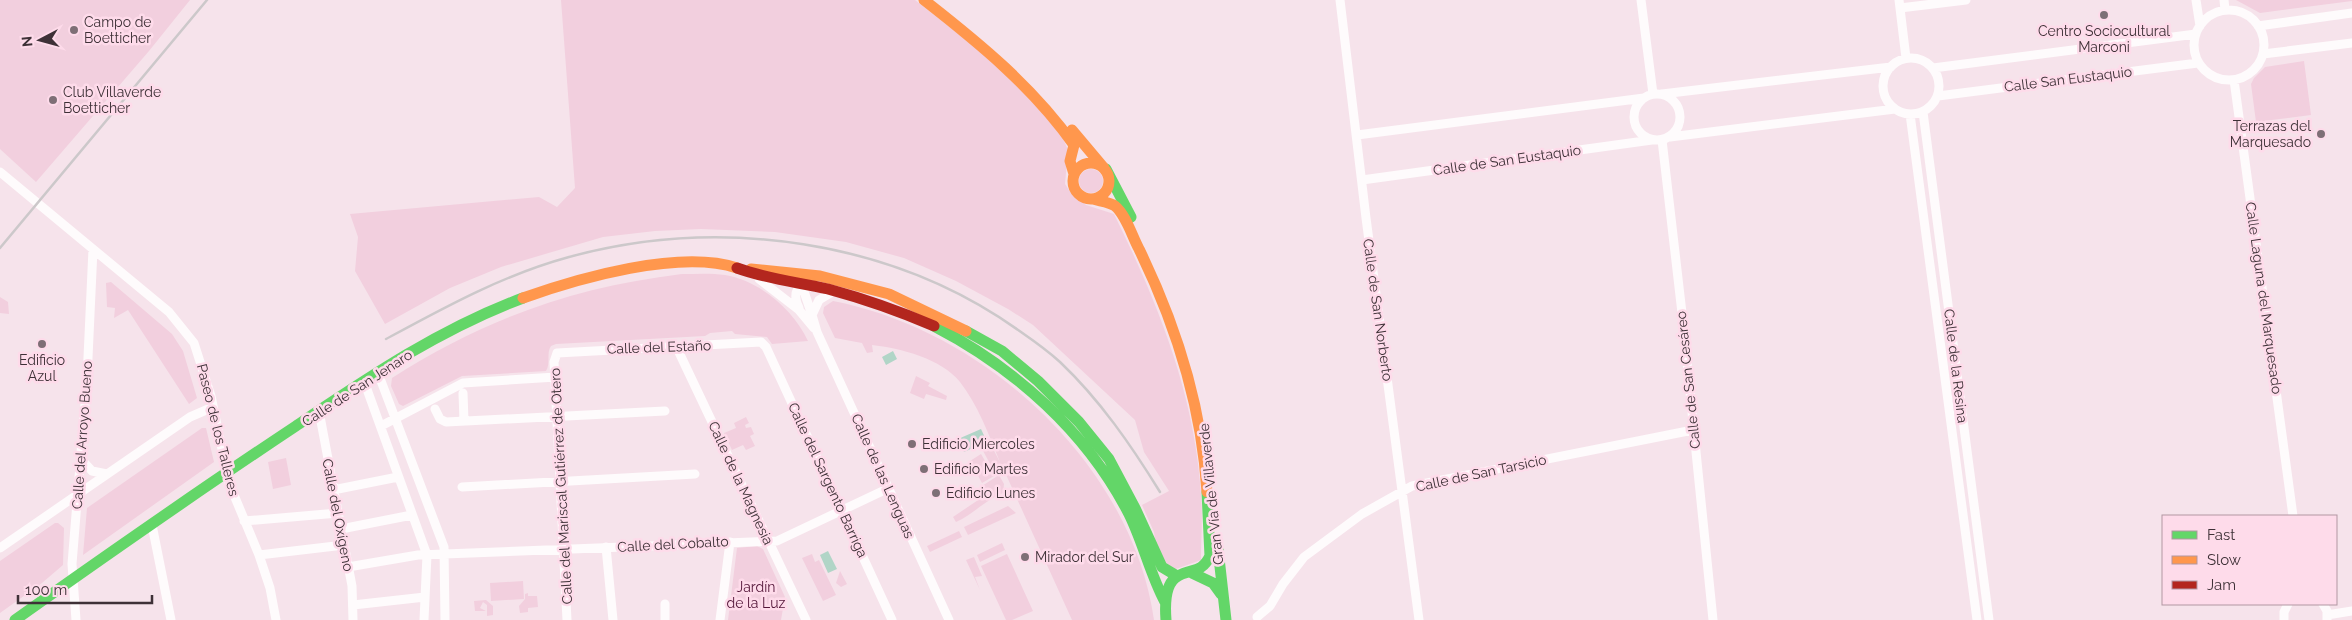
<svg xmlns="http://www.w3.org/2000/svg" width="2352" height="620" font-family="Raleway,sans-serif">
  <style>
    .green { fill: #f2cfde }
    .water { fill: #b1d5c7 }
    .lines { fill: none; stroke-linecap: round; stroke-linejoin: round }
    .street { stroke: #fefbfc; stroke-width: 9 }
    .fast { stroke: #63d668; stroke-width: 11 }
    .slow { stroke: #ff974d; stroke-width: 11 }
    .jam { stroke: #b3261e; stroke-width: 11 }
    .rail { stroke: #ccc8ca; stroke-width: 2.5 }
    .poi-dot { fill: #7e6f76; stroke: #fedbea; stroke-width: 2 }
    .labels { text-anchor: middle; stroke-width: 5; stroke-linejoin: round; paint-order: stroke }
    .poi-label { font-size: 14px; fill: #3e3137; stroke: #fedbea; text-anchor: start }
    .street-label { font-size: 14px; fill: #3e3137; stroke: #fedbea }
    .park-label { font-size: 14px; fill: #531538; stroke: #fedbea }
  </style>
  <rect width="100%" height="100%" fill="#f6e3eb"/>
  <path class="green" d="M0,0H190L149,51L36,182L0,149Z
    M561,0H915L975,47L1019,85L1061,134L1068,150L1065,184L1071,193L1086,205L1114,214C1158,303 1195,395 1201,495C1203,516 1201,538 1201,560L1176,569L1158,559L1154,532L1142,505L1169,491L1144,452L1135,420L1033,325L1008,309L956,281L904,258L846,242L775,232L701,229L655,231L603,237L501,267L450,288L385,324L355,271L358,237L350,214L539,197L557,207L575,188Z
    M2236,0H2352V1L2260,13Z
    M2304,61L2311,115L2256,122L2251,84L2254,78L2265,67Z
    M1079 181a12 12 0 1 1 24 0a12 12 0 1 1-24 0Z
    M682,274C696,274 711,273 725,275C760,281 793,309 808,341L772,344L767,337L735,334L732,331L710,333L705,336L556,344L551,346C546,353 551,363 546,371L462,376L403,406L399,404L391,386L392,378C484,319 574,287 682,274Z
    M111,282L172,334L183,351L197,398L189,404L128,310L114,318L115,308L107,307L106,283Z
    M0,297L8,302L9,314L0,313Z
    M833,301C984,330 1132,464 1154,620H1072L1003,468L995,473L982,449L991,445L1000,462C989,435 978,405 960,382C942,359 900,348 872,345L873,352L867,353L862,343L835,338L823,313L824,307Z
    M916,376L930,383L928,386L947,396L946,400L926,394L924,399L910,393Z
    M746,417L749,423L745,425L746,428L751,427L754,434L750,436L755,446L746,450L743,445L732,450L724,433L736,428L734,423Z
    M202,428H206L214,462L83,555L87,508Z
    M981,454L994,476L982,483L970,461Z
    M286,458L291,485L273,489L268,462Z
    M999,475L1004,484L1003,493C985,500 974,514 956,522L953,517L987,494L982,486Z
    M1008,506L1016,513L968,535L964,527Z
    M55,523H58L64,528L63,565L42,583L0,613V561Z
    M959,531L962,537L930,552L927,546Z
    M1002,543L1005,550L980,562L977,555Z
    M757,546L763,549L785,597L781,620H728L737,548Z
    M812,554L815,562L819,560L836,595L823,601L802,558Z
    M1007,554L1033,611L1012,620H1006L981,566Z
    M974,557L982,576L975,577L980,590L966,560Z
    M840,571L847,584L841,587L836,583Z
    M523,581L524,599L491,601L490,583Z
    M528,593V596H537L538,607L528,608V612L520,613L519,606L525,599V594Z
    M486,600L493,606V615L487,616V605L483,602L480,608L486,611H475L474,601Z"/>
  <path class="water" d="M893,351L897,359L886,365L882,357Z
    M981,429L987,442L964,452L958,439Z
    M828,551L837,569L828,573L820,555Z"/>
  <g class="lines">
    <path class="street" d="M1340,0L1366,218L1419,620
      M1641,0L1653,94
      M1899,0L1906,58
      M2196,0L2200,26
      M2224,0L2225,10
      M1900,8L1966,0
      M2194 45a35 35 0 1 1 70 0a35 35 0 1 1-70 0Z
      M2258,26L2352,13
      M2263,54L2352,43
      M1883 86a28 28 0 1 1 56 0a28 28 0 1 1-56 0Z
      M1933,68L2196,34
      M2234,80L2293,516
      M1634 117a23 23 0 1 1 46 0a23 23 0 1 1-46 0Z
      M1662,94L1891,67
      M1938,96L2198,63
      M1923,112L1989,620
      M1910,114L1977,620
      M1357,135L1644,98
      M1670,137L1895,109
      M1662,140L1682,313L1713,620
      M0,172L169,312L194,343L211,396L229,483L259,555L270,588L276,620
      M1362,180L1652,140
      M759,279L799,310L814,328
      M800,280L812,315
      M834,291L819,300L812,315L817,332L949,620
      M799,308C794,298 794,290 803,282
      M676,346L806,620
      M378,373L444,547L445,620
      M364,381L427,555L424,620
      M463,393L464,421
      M435,409L440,419L446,422L665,411
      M319,411L352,586L353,620
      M381,426L463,383L556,377
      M81,459L92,471L107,474
      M462,487L695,474
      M333,490L398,477
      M244,521L338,513
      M152,525L171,620
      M341,529L412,515
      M606,547L613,620
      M0,548L190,417L213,407
      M259,555L344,545
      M348,567L418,555L777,541L889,488
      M2323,604L2327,611V620
      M353,605L425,597
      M2327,615L2352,611
      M1257,617L1270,606L1283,584L1304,557L1362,514L1412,486L1693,430
      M76,620L72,564L87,379L93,249
      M567,620L554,362L557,353L761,342L766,347L892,620
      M665,620V604
      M720,620L730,542
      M2284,620V612L2288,604"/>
    <path class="fast" d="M1106,169L1131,217
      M934,326C1015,368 1087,432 1129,514C1143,542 1150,574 1165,602
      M966,331L1002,351L1038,381L1079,422L1109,459L1135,508L1162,567L1177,576
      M1217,540L1226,620
      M1192,573L1213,583L1221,594
      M15,620C108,554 201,489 296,426C369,377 440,329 523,298
      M1166,620C1165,607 1164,583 1178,576C1192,568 1201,574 1210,556L1207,492"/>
    <path class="slow" d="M924,0C979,43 1033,87 1074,145L1070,161L1074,174
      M1072,130L1104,168
      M1073 181a18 18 0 1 1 36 0a18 18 0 1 1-36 0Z
      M1093,199C1099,201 1110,202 1115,206C1126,215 1132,236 1139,249C1176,325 1202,407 1207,492
      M751,269L820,276L889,294L966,331
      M523,298C579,278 680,249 737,268"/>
    <path class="jam" d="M737,268C767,279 797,282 828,289C865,299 899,311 934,326"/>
    <path class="rail" d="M0,248L207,0
      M386,339C445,307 503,275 569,257C720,216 892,239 1021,332C1034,341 1048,351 1060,362C1100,400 1131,445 1160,492"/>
  </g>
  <g class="poi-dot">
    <circle cx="2104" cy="15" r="5"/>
    <circle cx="74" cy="30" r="5"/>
    <circle cx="53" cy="100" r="5"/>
    <circle cx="2321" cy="134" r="5"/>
    <circle cx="42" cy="344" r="5"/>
    <circle cx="912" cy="444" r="5"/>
    <circle cx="924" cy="469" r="5"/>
    <circle cx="936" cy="493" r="5"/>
    <circle cx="1025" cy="557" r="5"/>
  </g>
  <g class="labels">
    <g class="poi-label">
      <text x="84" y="27">Campo de<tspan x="84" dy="16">Boetticher</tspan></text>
      <text x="2104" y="36" text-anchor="middle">Centro Sociocultural<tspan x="2104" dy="16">Marconi</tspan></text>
      <text x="63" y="97">Club Villaverde<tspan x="63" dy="16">Boetticher</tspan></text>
      <text x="2311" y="131" text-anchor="end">Terrazas del<tspan x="2311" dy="16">Marquesado</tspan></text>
      <text x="42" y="365" text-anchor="middle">Edificio<tspan x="42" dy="16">Azul</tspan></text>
      <text x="922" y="449">Edificio Miercoles</text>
      <text x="934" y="474">Edificio Martes</text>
      <text x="946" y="498">Edificio Lunes</text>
      <text x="1035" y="562">Mirador del Sur</text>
    </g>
    <g class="street-label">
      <text transform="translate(2068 79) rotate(-7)" y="5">Calle San Eustaquio</text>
      <text transform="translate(1507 160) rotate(-8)" y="5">Calle de San Eustaquio</text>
      <text transform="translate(2264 298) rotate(82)" y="5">Calle Laguna del Marquesado</text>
      <text transform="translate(1378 310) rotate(82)" y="5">Calle de San Norberto</text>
      <text transform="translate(659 347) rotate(-2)" y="5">Calle del Estaño</text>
      <text transform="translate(1956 366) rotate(83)" y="5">Calle de la Resina</text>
      <text transform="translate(1688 380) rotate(-96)" y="5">Calle de San Cesáreo</text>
      <text transform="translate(357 388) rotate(-33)" y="5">Calle de San Jenaro</text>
      <text transform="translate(218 430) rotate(76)" y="5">Paseo de los Talleres</text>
      <text transform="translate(82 435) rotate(-86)" y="5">Calle del Arroyo Bueno</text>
      <text transform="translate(1481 473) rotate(-12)" y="5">Calle de San Tarsicio</text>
      <text transform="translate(883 476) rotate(66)" y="5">Calle de las Lenguas</text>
      <text transform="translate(828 480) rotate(65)" y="5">Calle del Sargento Barriga</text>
      <text transform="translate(741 483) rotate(65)" y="5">Calle de la Magnesia</text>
      <text transform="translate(561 486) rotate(-93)" y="5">Calle del Mariscal Gutiérrez de Otero</text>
      <text transform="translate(1211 494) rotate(-96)" y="5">Gran Vía de Villaverde</text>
      <text transform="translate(338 515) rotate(79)" y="5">Calle del Oxígeno</text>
      <text transform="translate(673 544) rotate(-3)" y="5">Calle del Cobalto</text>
    </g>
    <g class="park-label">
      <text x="756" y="592">Jardín<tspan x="756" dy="16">de la Luz</tspan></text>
    </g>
  </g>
  <rect x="2162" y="515" width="175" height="90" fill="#fedbea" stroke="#b197a2"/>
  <rect x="2172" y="531" width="25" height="8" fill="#63d668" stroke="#b197a2"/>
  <text x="2207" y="540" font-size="15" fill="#3e3137">Fast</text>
  <rect x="2172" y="556" width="25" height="8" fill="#ff974d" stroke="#b197a2"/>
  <text x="2207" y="565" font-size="15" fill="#3e3137">Slow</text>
  <rect x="2172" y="581" width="25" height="8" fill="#b3261e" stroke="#b197a2"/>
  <text x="2207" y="590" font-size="15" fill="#3e3137">Jam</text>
  <g transform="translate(40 40) rotate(264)" stroke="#fedbea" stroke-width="4" paint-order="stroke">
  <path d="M0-4L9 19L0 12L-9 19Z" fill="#3e3137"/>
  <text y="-8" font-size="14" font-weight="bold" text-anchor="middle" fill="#3e3137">N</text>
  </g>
  <path d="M18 595v8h134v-8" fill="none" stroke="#3e3137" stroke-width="2.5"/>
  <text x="25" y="595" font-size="15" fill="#3e3137" stroke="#fedbea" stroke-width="4" paint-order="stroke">100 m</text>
</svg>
